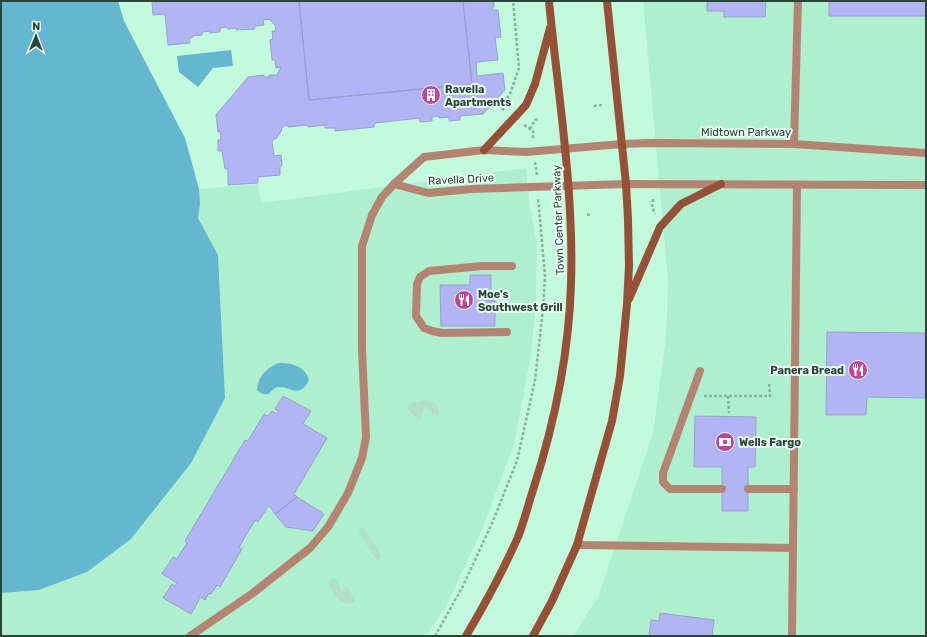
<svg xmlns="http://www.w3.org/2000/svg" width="927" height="637" font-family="Rubik,sans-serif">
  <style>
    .built { fill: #aef0ce }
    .green { fill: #b0dfc6 }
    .water { fill: #65b6d1 }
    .building { fill: #b1b5f3; stroke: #9b9ece }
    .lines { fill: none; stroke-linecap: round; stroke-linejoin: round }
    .path { stroke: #87b39b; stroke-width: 2.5; stroke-dasharray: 3 2; stroke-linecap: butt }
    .lane { stroke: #b48371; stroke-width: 8 }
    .street { stroke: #b48371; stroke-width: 8 }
    .secondary { stroke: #955035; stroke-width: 8 }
    .labels { text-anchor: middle; stroke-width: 4; stroke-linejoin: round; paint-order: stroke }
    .poi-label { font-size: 11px; font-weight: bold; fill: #2c4337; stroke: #e9fff2; text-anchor: start }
    .street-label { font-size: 11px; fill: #2c4337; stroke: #e9fff2 }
  </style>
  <rect width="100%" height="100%" fill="#c2fbdc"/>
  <path class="built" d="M643,1H926V636H573L598,597L653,433L666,337L668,280Z
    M526,168L530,207L537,243L536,303L531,355L514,444L482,530L445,608L426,636H1V593L39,590L87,572L131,539L225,398L218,255L198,218L200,204L199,189L258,184L261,203Z"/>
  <path class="green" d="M425,400C434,402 441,405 439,415L436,416L424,406L420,422L408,409V404Z
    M363,527L381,555L380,559L378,560L376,559L359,533L360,528Z
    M333,578L336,579L342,592L346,586L348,588L355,601C344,611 329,591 329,581Z"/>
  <path class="water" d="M1,1H118L124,21L185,138L199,189L200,204L198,218L218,255L225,398L191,463L131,539L87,572L39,590L1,593Z
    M231,50L233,66L213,68L198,87L179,72L177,56Z
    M278,363C292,363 305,366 309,380C297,406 282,374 269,394C264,395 261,394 257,390C258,376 266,369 278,363Z"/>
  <path class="building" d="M152,1H308L299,2L309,100L472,84L463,1H494V7H492V10H498L501,37L495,38L498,60L476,62L477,76L503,73L505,90L483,114L460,116V120L449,121V117L439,118V116L432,117V121L420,122V118L375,123L374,127L335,131V128H325V125L308,127L307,125L288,127V125L284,126L281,129L282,130L276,139L275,138L272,141L274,156L281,155L282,165L280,166V175L258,177V183L228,185V169H225L222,151H218V140H221L220,131L218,132L216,115L248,77L264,75V77H270L269,75H277L281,67L276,68L275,60H272L270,40L273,39L272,31H276L275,25L269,19L263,20L264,25L255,26V29L236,30V28L228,29L227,27L220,28V32L210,33V31L202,32V35L193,36V37L189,38L190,43L168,45L165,14L153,15Z
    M308,1H463L472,84L309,100L299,2Z
    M707,1H766L765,17H724V11H707Z
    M829,1H926V16H829Z
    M470,275H491V297H487V301L495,300V326H441L440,285H470Z
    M827,332L926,333V398L867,397L866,415H826Z
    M283,396L311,411L303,424L327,438L294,494L297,497L275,514L269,505L258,522L255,520L239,547L242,549L220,587L217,585L211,594L209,593L205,600L199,596V600L191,614L163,598L172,584L175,586L177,583L162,574L173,557L177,559L187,543L185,541L245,440L248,441L264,414L268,416L272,411L277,414L279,411L275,409Z
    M695,416L756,417L755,467H748V511H722V467H694Z
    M297,497L324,514L313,531L286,527L275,514Z
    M660,613L714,620L712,636H649L651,620L659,621Z"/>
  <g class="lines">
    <path class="path" d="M594,106L602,105
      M504,110L501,108L510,94L519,68L513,1
      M524,125L533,131V139
      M530,129L535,120L538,119
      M535,162L537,175
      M653,199L652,207L655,214
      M587,215L592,214
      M704,396H770L769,382
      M728,396L729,413
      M435,636L463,586L493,521L517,461L535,380L543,309L545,276L538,198"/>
    <path class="lane" d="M794,144L798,1
      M507,332L442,333L432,331L424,328L416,316L417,284L420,277L429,271L482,266H512
      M700,371L663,473V482L670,489H722
      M748,489H794
      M577,545L793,548
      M190,636L253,593L310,548L328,527L348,493L362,458L366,437L362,350V246L372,215L382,197L394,184
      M792,636L797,185"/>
    <path class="street" d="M394,184L424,157L484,150L526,152L622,144L649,143L794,144L926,153
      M394,184L428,193L472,189L626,184L926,185"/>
    <path class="secondary" d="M484,150L526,105L535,84L550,28
      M629,299L660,227L681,204L721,184
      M466,636C485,604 503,571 518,537C524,522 528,505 533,490C555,422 569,355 571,283C574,189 558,95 549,1
      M533,636L552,601L577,545L612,421L620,376L627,304L629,266L628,219L626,184L607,1"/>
  </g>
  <defs>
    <g id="building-disc" transform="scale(1)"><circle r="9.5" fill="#be469a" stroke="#e9fff2"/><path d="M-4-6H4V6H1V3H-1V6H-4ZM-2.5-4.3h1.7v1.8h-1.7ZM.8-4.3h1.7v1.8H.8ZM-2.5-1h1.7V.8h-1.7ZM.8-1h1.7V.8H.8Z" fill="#fff"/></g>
    <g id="restaurant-disc" transform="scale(1)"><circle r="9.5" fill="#be469a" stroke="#e9fff2"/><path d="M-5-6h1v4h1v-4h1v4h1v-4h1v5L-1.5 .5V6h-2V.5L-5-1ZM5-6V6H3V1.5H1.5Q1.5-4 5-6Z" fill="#fff"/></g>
    <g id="bank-disc" transform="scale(1)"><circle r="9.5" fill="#be469a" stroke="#e9fff2"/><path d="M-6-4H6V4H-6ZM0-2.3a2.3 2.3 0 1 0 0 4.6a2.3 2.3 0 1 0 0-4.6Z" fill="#fff"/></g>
  </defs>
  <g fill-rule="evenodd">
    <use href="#building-disc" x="431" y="95"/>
    <use href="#restaurant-disc" x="464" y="300"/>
    <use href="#restaurant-disc" x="858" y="370"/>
    <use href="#bank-disc" x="725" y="442"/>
  </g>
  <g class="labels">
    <g class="poi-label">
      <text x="445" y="93">Ravella<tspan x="445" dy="13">Apartments</tspan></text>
      <text x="478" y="298">Moe's<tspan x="478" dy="13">Southwest Grill</tspan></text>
      <text x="844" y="374" text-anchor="end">Panera Bread</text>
      <text x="739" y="446">Wells Fargo</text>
    </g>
    <g class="street-label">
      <text x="746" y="136">Midtown Parkway</text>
      <text transform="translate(461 179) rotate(-3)" y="4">Ravella Drive</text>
      <text transform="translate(558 220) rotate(-92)" y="4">Town Center Parkway</text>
    </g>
  </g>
  <rect width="927" height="637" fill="none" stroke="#2c4337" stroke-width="4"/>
  <g transform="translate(36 36) rotate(1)" stroke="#e9fff2" stroke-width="3" paint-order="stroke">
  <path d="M0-3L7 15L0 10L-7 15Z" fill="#2c4337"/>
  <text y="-6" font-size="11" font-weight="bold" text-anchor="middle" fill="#2c4337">N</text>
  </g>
</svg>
